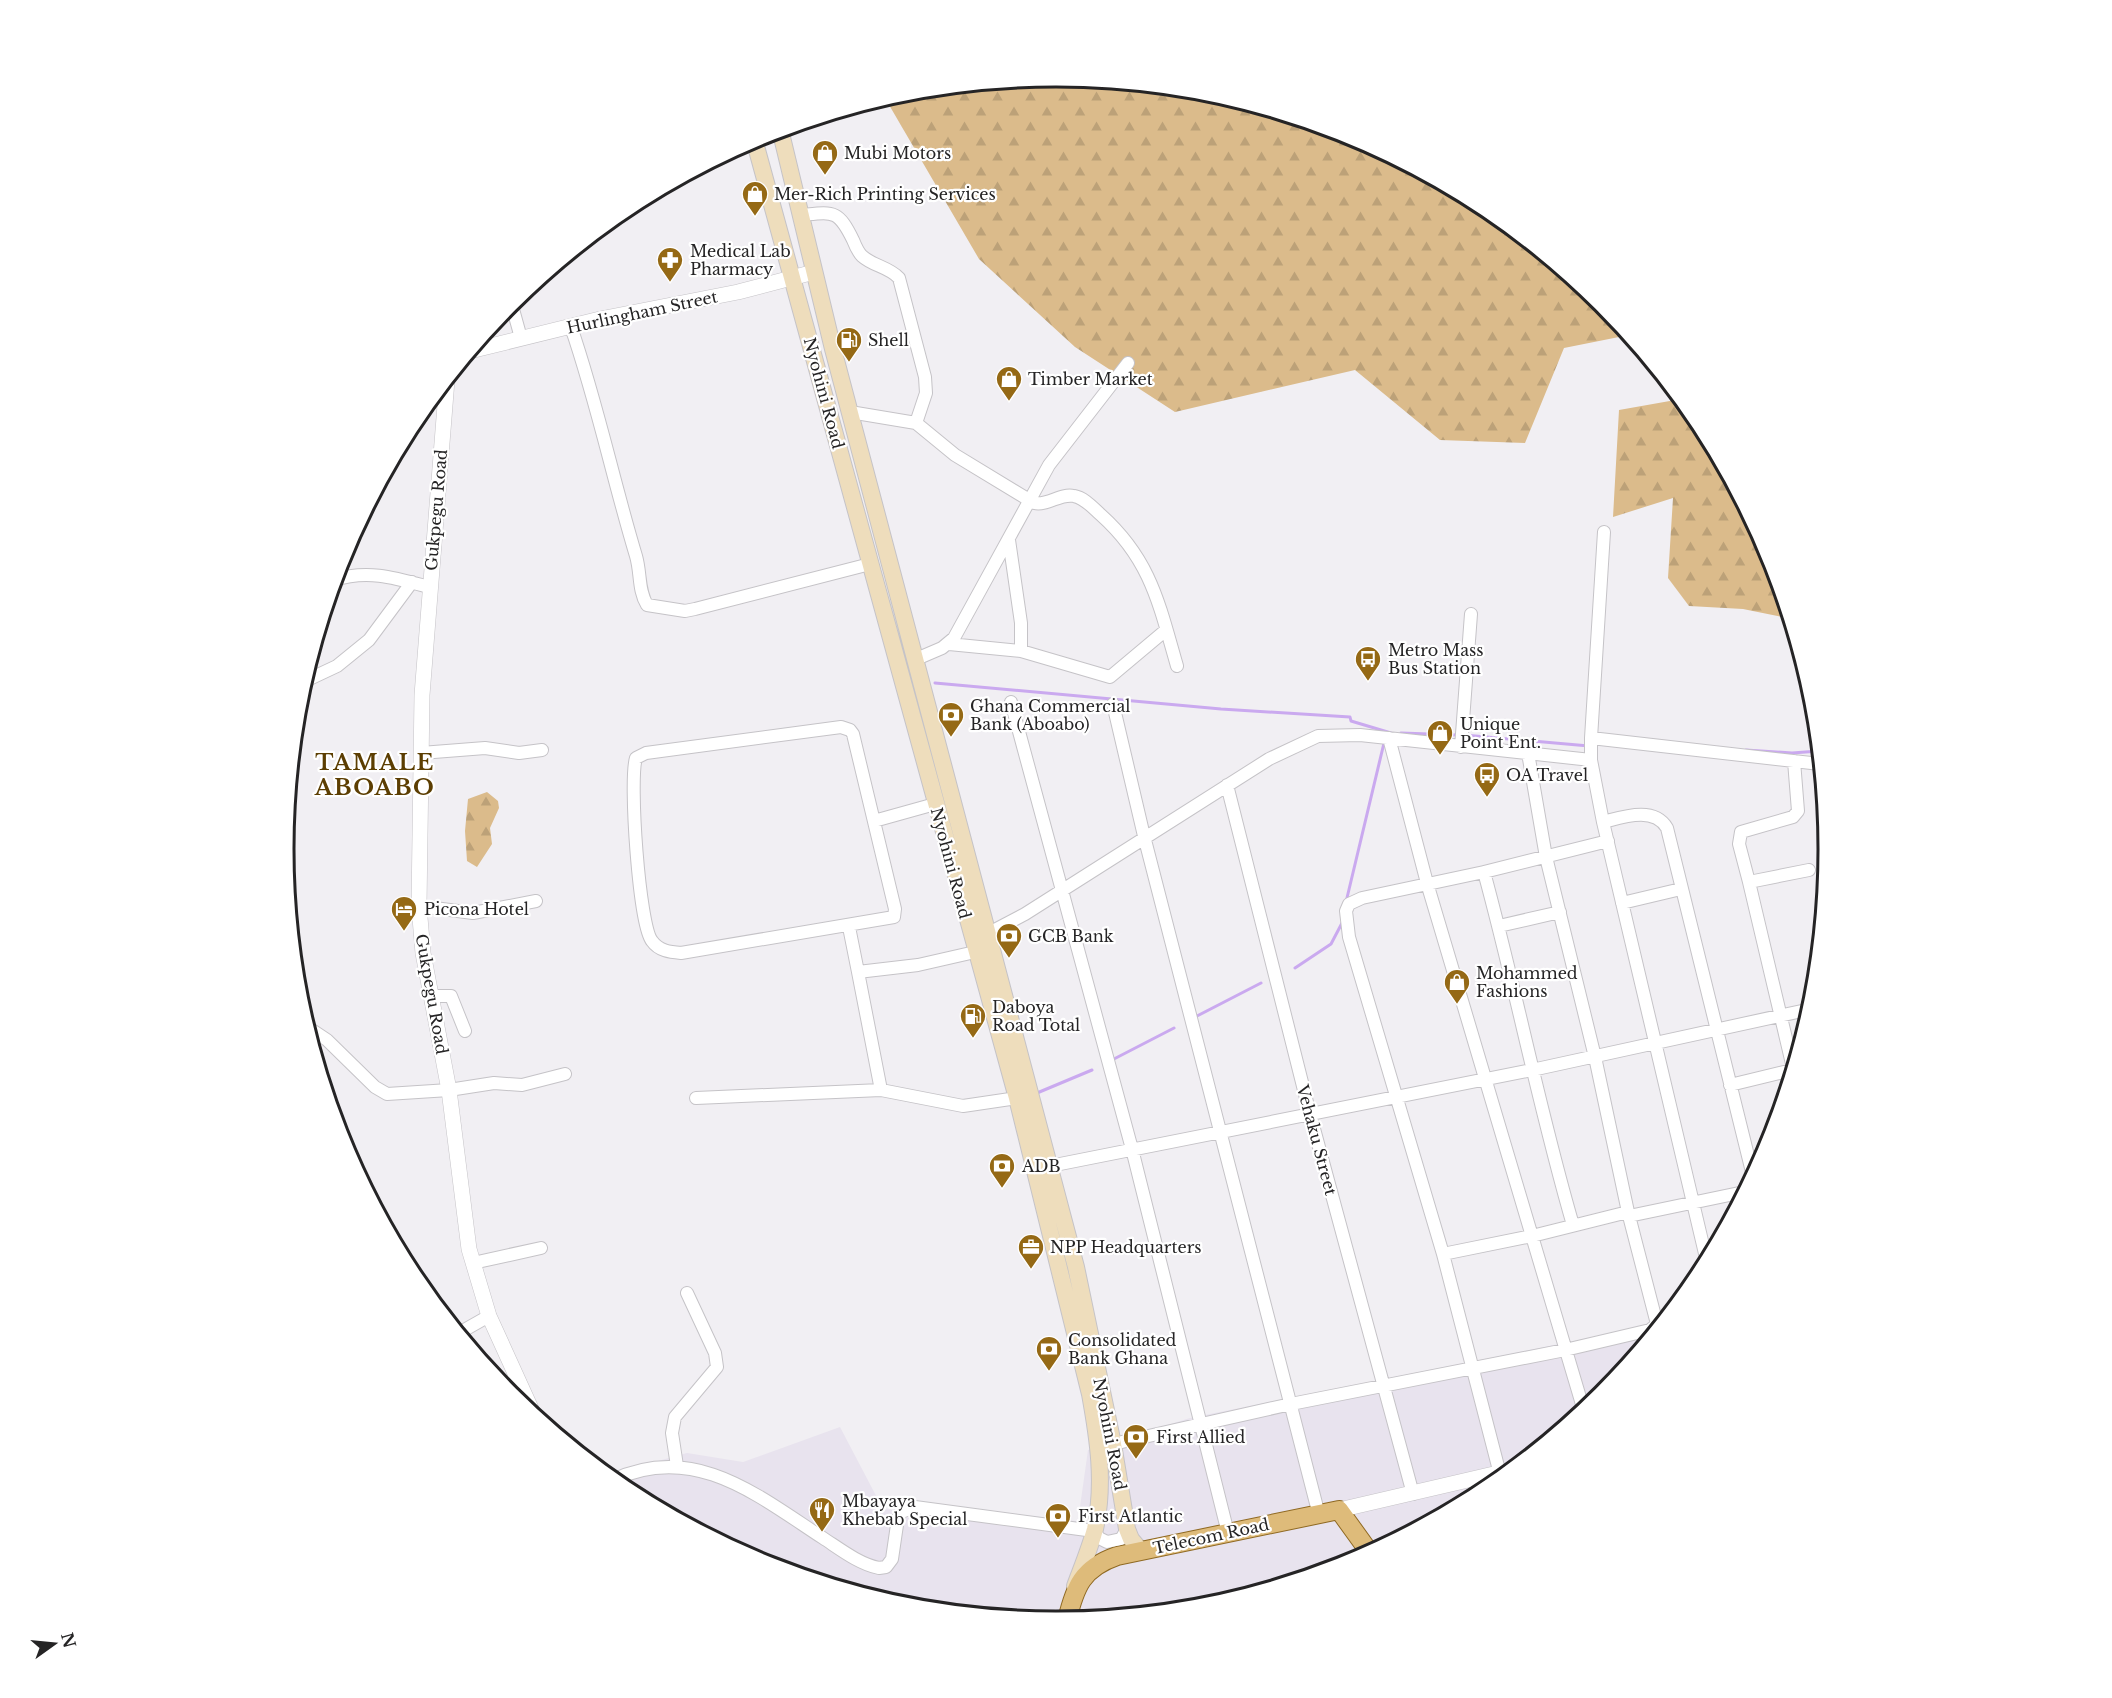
<svg xmlns="http://www.w3.org/2000/svg" width="2112" height="1698" font-family="'Libre Baskerville',serif">
  <style>
    .built { fill: #e8e3ee }
    .forest { fill: url(#forest-firs) }
    .lines { fill: none; stroke-linecap: round; stroke-linejoin: round }
    .stream { stroke: #caa9ef; stroke-width: 3 }
    .minor-casing { stroke: #c5c3c7; stroke-width: 14 }
    .tertiary-casing { stroke: #c5c3c7; stroke-width: 16 }
    .secondary-casing { stroke: #c5c3c7; stroke-width: 18 }
    .primary-casing { stroke: #8f6922; stroke-width: 20 }
    .minor { stroke: #fff; stroke-width: 12 }
    .tertiary { stroke: #fff; stroke-width: 15 }
    .secondary { stroke: #eeddbc; stroke-width: 16 }
    .primary { stroke: #debb7a; stroke-width: 18 }
    .labels { text-anchor: middle; stroke-width: 4.5; stroke-linejoin: round; paint-order: stroke }
    .poi-label { font-size: 16px; fill: #252425; stroke: #fff; text-anchor: start }
    .street-label { font-size: 16px; fill: #252425; stroke: #fff }
    .district-label { font-size: 22px; font-weight: bold; letter-spacing: 1.5px; fill: #5c3e02; stroke: #fff }
    .rim { fill: none; stroke: #252425; stroke-width: 3 }
  </style>
  <defs>
    <pattern id="forest-firs" width="22" height="20" patternUnits="userSpaceOnUse" patternTransform="scale(1.5)"><rect width="22" height="20" fill="#dbbb8b"/><path d="M5 1l3.5 6h-7zM16 11l3.5 6h-7z" fill="#bca178"/></pattern>
  </defs>
  <rect width="100%" height="100%" fill="#f1eff3"/>
  <path class="built" d="M1649,1326L1651,1335L1602,1395L1485,1491L1351,1563L1206,1607L1056,1621L905,1607L760,1563L627,1491L607,1475L687,1453L743,1462L840,1427L883,1509L1078,1521L1088,1450L1190,1418Z"/>
  <path class="forest" d="M1056,77L1207,91L1352,135L1485,207L1602,303L1629,335L1564,348L1525,443L1440,440L1355,370L1175,412L1075,347L979,259L885,98L906,91Z
    M1681,399L1699,420L1770,554L1791,624L1787,618L1743,609L1689,606L1668,578L1673,498L1613,517L1619,410Z
    M487,792L498,801L499,808L490,828L492,844L477,867L467,861L465,831L468,799Z"/>
  <g class="lines">
    <path class="stream" d="M769,133L771,142
      M935,683L1221,709L1350,717L1351,721L1391,733
      M1401,733L1457,735
      M1464,735L1589,746
      M1746,750L1792,753L1819,751
      M1346,902L1384,743
      M1295,968L1331,944L1342,923
      M1195,1017L1261,983
      M1112,1060L1174,1028
      M1037,1093L1092,1070"/>
    <g class="minor-casing">
      <path id="minor" d="M801,215C833,212 838,209 853,240C855,245 858,252 862,256C873,266 889,267 899,278L925,377L926,393L916,423
        M511,302L521,338
        M571,327C597,402 613,480 636,556C641,573 638,590 647,605L685,611L695,609L870,564
        M850,412L916,423L955,455L1034,503C1048,506 1060,493 1074,496C1085,498 1093,508 1101,515C1151,560 1159,604 1177,666
        M1604,532L1591,738V760L1603,822L1707,1262
        M1009,540L1021,623V651
        M334,580C368,569 396,578 429,587
        M949,644L1021,651L1110,677L1166,630
        M914,660L942,648L954,638L1049,465L1128,363
        M303,682L337,666L369,640L412,582
        M1011,702L1132,1149L1228,1533
        M1113,704L1144,836L1319,1515
        M841,727L850,730L853,734L895,909L894,917L681,953C670,952 659,951 652,941C639,925 629,779 636,758L646,753Z
        M1389,738L1427,883L1584,1411
        M1591,738L1820,764
        M1461,747L1471,614
        M421,753L485,748L519,753L542,750
        M1794,761L1798,811L1793,817L1741,832L1739,844L1749,882L1809,870
        M1227,785L1310,1114L1413,1494
        M874,821L935,804
        M1603,822C1623,817 1654,806 1667,828L1753,1176
        M1484,872C1516,989 1539,1109 1573,1225
        M1749,882L1793,1068
        M1622,903L1681,889
        M419,906L473,913L536,901
        M1499,926L1560,912
        M849,927L858,972
        M987,934L1025,914L1269,759L1318,736L1360,735L1591,760
        M975,952L918,965L858,972L881,1090L963,1106L1017,1098
        M431,996H451L465,1031
        M306,1026L327,1040L375,1087L387,1094L449,1090L494,1083L522,1085L565,1074
        M1730,1085L1792,1070
        M696,1098L881,1090
        M1050,1166L1532,1070L1811,1009
        M1629,1216L1744,1192
        M1443,1254L1532,1236L1628,1212
        M473,1263L541,1248
        M459,1333L489,1316
        M1113,1444L1291,1404L1565,1350L1650,1330L1657,1324L1628,1212L1595,1057L1546,857L1528,753
        M677,1466L672,1433L675,1417L717,1367L715,1353L687,1293
        M1500,1474L1443,1254L1349,937L1346,911L1349,904L1362,898L1484,872L1608,841
        M613,1480C694,1442 757,1495 823,1538C840,1549 859,1564 879,1568L886,1567L892,1559L898,1518L901,1512L915,1507L1094,1531L1099,1538L1107,1542L1121,1539L1127,1529"/>
    </g>
    <g class="tertiary-casing">
      <path id="tertiary" d="M470,351L600,319L738,292L814,272
        M447,380L422,695L419,906L423,953L449,1090L469,1249L489,1316L534,1415
        M1339,1510L1511,1470"/>
    </g>
    <g class="secondary-casing">
      <path id="secondary" d="M780,129L833,349L1076,1267L1113,1444L1127,1529L1131,1539L1141,1551
        M754,139L1017,1098L1090,1394C1098,1438 1105,1484 1095,1529C1090,1548 1082,1567 1075,1586"/>
    </g>
    <g class="primary-casing">
      <path id="primary" d="M1067,1620C1075,1587 1082,1568 1117,1556L1339,1510L1370,1553"/>
    </g>
    <use href="#minor" class="minor"/>
    <use href="#tertiary" class="tertiary"/>
    <use href="#secondary" class="secondary"/>
    <use href="#primary" class="primary"/>
  </g>
  <defs>
    <g id="shop-pin" transform="scale(1.35)"><path d="M0 17L-7.5 6A9.5 9.5 0 1 1 7.5 6Z" fill="#956915" stroke="#fff"/><path d="M-5-2.5h2.3a2.7 3.5 0 0 1 5.4 0H5L5.5 6h-11ZM-1.5-2.5h3a1.5 2.3 0 0 0-3 0Z" fill="#fff"/></g>
    <g id="pharmacy-pin" transform="scale(1.35)"><path d="M0 17L-7.5 6A9.5 9.5 0 1 1 7.5 6Z" fill="#956915" stroke="#fff"/><path d="M-2-6h4v4h4v4h-4v4h-4v-4h-4v-4h4Z" fill="#fff"/></g>
    <g id="fuel-pin" transform="scale(1.35)"><path d="M0 17L-7.5 6A9.5 9.5 0 1 1 7.5 6Z" fill="#956915" stroke="#fff"/><path d="M-5.5-6h7V0h2V4h1.3V-2.5L3-4.5l.8-.8L6-3V5H2.5V1h-1V6h-7ZM-4.2-4.7v3.2H.2V-4.7Z" fill="#fff"/></g>
    <g id="bus-pin" transform="scale(1.35)"><path d="M0 17L-7.5 6A9.5 9.5 0 1 1 7.5 6Z" fill="#956915" stroke="#fff"/><path d="M-5-6H5V4H4V6H2V4H-2V6H-4V4H-5ZM-3.5-4V0h7V-4ZM-3.5 1.2v1.5H-2V1.2ZM2 1.2v1.5H3.5V1.2Z" fill="#fff"/></g>
    <g id="bank-pin" transform="scale(1.35)"><path d="M0 17L-7.5 6A9.5 9.5 0 1 1 7.5 6Z" fill="#956915" stroke="#fff"/><path d="M-6-4H6V4H-6ZM0-2.3a2.3 2.3 0 1 0 0 4.6a2.3 2.3 0 1 0 0-4.6Z" fill="#fff"/></g>
    <g id="hotel-pin" transform="scale(1.35)"><path d="M0 17L-7.5 6A9.5 9.5 0 1 1 7.5 6Z" fill="#956915" stroke="#fff"/><path d="M-6-4.5h1.5V1H6V5H4.5V3h-9V5H-6ZM-4 0a1.8 1.8 0 1 1 3.6 0ZM.5 0V-2.5h3Q6-2.5 6 0Z" fill="#fff"/></g>
    <g id="office-pin" transform="scale(1.35)"><path d="M0 17L-7.5 6A9.5 9.5 0 1 1 7.5 6Z" fill="#956915" stroke="#fff"/><path d="M-6-3h4V-5.5h4V-3h4V5H-6ZM-1-4.5V-3h2v-1.5ZM-6 0V1H6V0Z" fill="#fff"/></g>
    <g id="restaurant-pin" transform="scale(1.35)"><path d="M0 17L-7.5 6A9.5 9.5 0 1 1 7.5 6Z" fill="#956915" stroke="#fff"/><path d="M-5-6h1v4h1v-4h1v4h1v-4h1v5L-1.5 .5V6h-2V.5L-5-1ZM5-6V6H3V1.5H1.5Q1.5-4 5-6Z" fill="#fff"/></g>
  </defs>
  <g fill-rule="evenodd">
    <use href="#shop-pin" x="825" y="153"/>
    <use href="#shop-pin" x="755" y="194"/>
    <use href="#pharmacy-pin" x="670" y="260"/>
    <use href="#fuel-pin" x="849" y="340"/>
    <use href="#shop-pin" x="1009" y="379"/>
    <use href="#bus-pin" x="1368" y="659"/>
    <use href="#bank-pin" x="951" y="715"/>
    <use href="#shop-pin" x="1440" y="733"/>
    <use href="#bus-pin" x="1487" y="775"/>
    <use href="#hotel-pin" x="404" y="909"/>
    <use href="#bank-pin" x="1009" y="936"/>
    <use href="#shop-pin" x="1457" y="982"/>
    <use href="#fuel-pin" x="973" y="1016"/>
    <use href="#bank-pin" x="1002" y="1166"/>
    <use href="#office-pin" x="1031" y="1247"/>
    <use href="#bank-pin" x="1049" y="1349"/>
    <use href="#bank-pin" x="1136" y="1437"/>
    <use href="#restaurant-pin" x="822" y="1510"/>
    <use href="#bank-pin" x="1058" y="1516"/>
  </g>
  <g class="labels">
    <g class="poi-label">
      <text x="844" y="159">Mubi Motors</text>
      <text x="774" y="200">Mer-Rich Printing Services</text>
      <text x="690" y="257">Medical Lab<tspan x="690" dy="18">Pharmacy</tspan></text>
      <text x="868" y="346">Shell</text>
      <text x="1028" y="385">Timber Market</text>
      <text x="1388" y="656">Metro Mass<tspan x="1388" dy="18">Bus Station</tspan></text>
      <text x="970" y="712">Ghana Commercial<tspan x="970" dy="18">Bank (Aboabo)</tspan></text>
      <text x="1460" y="730">Unique<tspan x="1460" dy="18">Point Ent.</tspan></text>
      <text x="1506" y="781">OA Travel</text>
      <text x="424" y="915">Picona Hotel</text>
      <text x="1028" y="942">GCB Bank</text>
      <text x="1476" y="979">Mohammed<tspan x="1476" dy="18">Fashions</tspan></text>
      <text x="992" y="1013">Daboya<tspan x="992" dy="18">Road Total</tspan></text>
      <text x="1022" y="1172">ADB</text>
      <text x="1050" y="1253">NPP Headquarters</text>
      <text x="1068" y="1346">Consolidated<tspan x="1068" dy="18">Bank Ghana</tspan></text>
      <text x="1156" y="1443">First Allied</text>
      <text x="842" y="1507">Mbayaya<tspan x="842" dy="18">Khebab Special</tspan></text>
      <text x="1078" y="1522">First Atlantic</text>
    </g>
    <g class="street-label">
      <text transform="translate(642 312) rotate(-12)" y="6">Hurlingham Street</text>
      <text transform="translate(824 393) rotate(75)" y="6">Nyohini Road</text>
      <text transform="translate(436 510) rotate(-85)" y="6">Gukpegu Road</text>
      <text transform="translate(951 863) rotate(75)" y="6">Nyohini Road</text>
      <text transform="translate(432 994) rotate(80)" y="6">Gukpegu Road</text>
      <text transform="translate(1317 1140) rotate(75)" y="6">Vehaku Street</text>
      <text transform="translate(1110 1434) rotate(79)" y="6">Nyohini Road</text>
      <text transform="translate(1211 1536) rotate(-12)" y="6">Telecom Road</text>
    </g>
    <g class="district-label">
      <text x="375" y="770">TAMALE<tspan x="375" dy="25">ABOABO</tspan></text>
    </g>
  </g>
  <path d="M0 0H2112V1698H0ZM294 849a762 762 0 1 1 1524 0a762 762 0 1 1-1524 0Z" fill="#fff" fill-rule="evenodd"/>
  <path class="rim" d="M294 849a762 762 0 1 1 1524 0a762 762 0 1 1-1524 0Z"/>
  <g transform="translate(54 1644) rotate(75)" stroke="#ffffff" stroke-width="4.5" paint-order="stroke">
  <path d="M0-4.5L10 22L0 15L-10 22Z" fill="#252425"/>
  <text y="-9" font-size="16" font-weight="bold" text-anchor="middle" fill="#252425">N</text>
  </g>
</svg>
